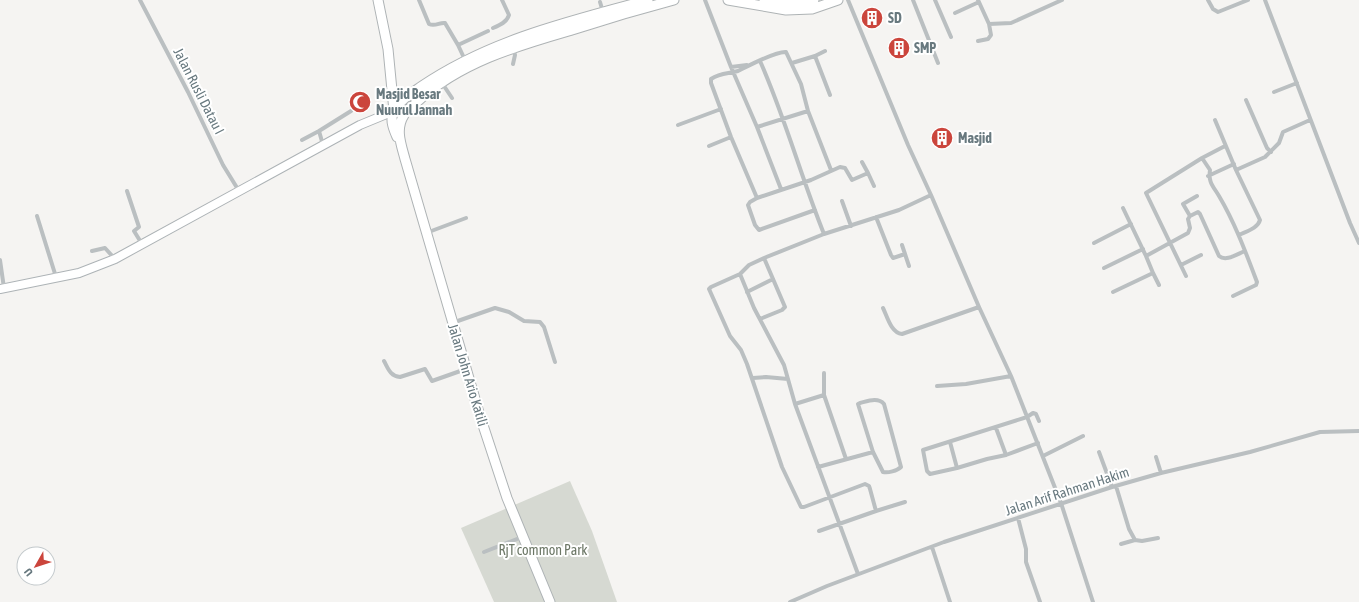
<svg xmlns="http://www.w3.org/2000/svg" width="1359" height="602" font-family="'Asap Condensed',sans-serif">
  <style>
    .green { fill: #d6d9d2 }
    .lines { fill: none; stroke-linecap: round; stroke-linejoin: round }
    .secondary-casing { stroke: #adb3b6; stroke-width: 10 }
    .primary-casing { stroke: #aeb3b5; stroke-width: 11 }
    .street { stroke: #babfc1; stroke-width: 4 }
    .secondary { stroke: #fff; stroke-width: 8 }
    .primary { stroke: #fff; stroke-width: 9 }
    .labels { text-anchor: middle; stroke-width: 4; stroke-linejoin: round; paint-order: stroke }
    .poi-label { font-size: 14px; font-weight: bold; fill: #68797f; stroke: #fff; text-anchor: start }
    .street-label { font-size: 14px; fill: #68797f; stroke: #fff }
    .park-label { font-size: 14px; fill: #6c7766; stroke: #fff }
  </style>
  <rect width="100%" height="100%" fill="#f5f4f2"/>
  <path class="green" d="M570,481L592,531L617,602H494L461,528Z"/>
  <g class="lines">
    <g class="secondary-casing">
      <path id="secondary" d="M0,289L79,273L115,259L360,125L394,111L404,114"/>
    </g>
    <g class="primary-casing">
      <path id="primary" d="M378,0L388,49L394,111
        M728,0L786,10L812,9L838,0
        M764,0L798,3L814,0
        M397,137C394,130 390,121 393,113C398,101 412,93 422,86C490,40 570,21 648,0
        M550,602L507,498L480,416L405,159C401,144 395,129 404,115C407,109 413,107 417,102C460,62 517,46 572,30C606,19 640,9 674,0"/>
    </g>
    <path class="street" d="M140,0L188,92L223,165L239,191
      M419,0L429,24C435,27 440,22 445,23L458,45
      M705,0L731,67L757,127L781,189
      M848,0L908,145L931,195L979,307L1011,376L1061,503L1093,602
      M913,0L938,63
      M935,0L951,37
      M1208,0L1213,9L1218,12L1248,0
      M1265,0L1350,223L1359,243
      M600,2L603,12
      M955,13L979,2
      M989,24L1011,23L1062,0
      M493,28C500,25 507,22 509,15L502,0
      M978,41L988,39L991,35L989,24L978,0
      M513,48L515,55L513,64
      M815,56L830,95
      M465,60L458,45L488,31
      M760,61C785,117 801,177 824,234
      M792,63L815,56L825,51
      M731,67L747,65
      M442,83L452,98
      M1274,92L1297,83
      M1246,100L1267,148L1271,152
      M1215,120L1236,170L1265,157L1279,143L1283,132L1310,120
      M678,125L721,109
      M757,127L808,111
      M319,131L323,145
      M302,140L319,131L351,111
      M709,146L731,137
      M1202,158L1210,170C1208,182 1213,186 1219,196C1235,223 1246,253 1257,282L1256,285L1233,296
      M862,162L868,173
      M1236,170L1260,220C1258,228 1247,231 1239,235
      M1208,176L1234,164
      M127,191L139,227L134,231L142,244
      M757,198L731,137L711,83V79C721,72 728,74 738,71C748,66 776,51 786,52L801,84L808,111L831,170
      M842,201L851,226
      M1123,208L1146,256
      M815,210L759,230L755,225L748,205L750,202L757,198L811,180L840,167L845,168L852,180L868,173L874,186
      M37,216L56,277
      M1190,216L1198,212L1200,214L1219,256C1226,262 1237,254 1245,251
      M876,217L891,255L893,258L905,254L909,266
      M426,233L466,218
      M1094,243L1131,224
      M902,245L905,254
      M92,251L105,248L115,259
      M764,258L749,265L740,274L711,287L709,289L730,336L741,350L747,364L782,467L801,507H804L865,484L869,486L870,489L876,511
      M0,260L4,288
      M1181,265L1201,255
      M1104,268L1143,249
      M1153,273L1159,285
      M740,274L754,308L784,365L795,404L858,574
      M1186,276L1146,193L1202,158L1225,146
      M747,292L773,279
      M1113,292L1153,273L1146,256L1188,233L1190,228L1188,219L1190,216L1183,204L1197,196
      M883,308C887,316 891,333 902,334L979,307
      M760,319L782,310L785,307L764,258L824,234L899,210L931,195
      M452,323L495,308L509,312L524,321L540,322L544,327L555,362
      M384,361C388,368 390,376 400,377L425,369L432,381L466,369
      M824,373V395
      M753,378L766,377L788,379
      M937,386L966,384L1011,376
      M795,404L824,395L846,459
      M996,428L1006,455
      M950,442L957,468L987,459L1006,455L1038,443
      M1099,452L1112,487
      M1043,456L1083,436
      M1156,457L1161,473
      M818,467L873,452L858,404L860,403C868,401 878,397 884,404L901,467C897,471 888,473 883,472L873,452
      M957,468L930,474L927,471L923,450L1027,417L1033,413L1036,414L1039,421
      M1116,486L1129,529L1135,540L1142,541L1158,538
      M1018,518L1026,549V562L1040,602
      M819,531L876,511L905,502
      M1121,544L1135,540
      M932,547L950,602
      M484,552L522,537
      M790,602L827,586L944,542L1112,487L1161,473L1250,452L1320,432L1359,431"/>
    <use href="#secondary" class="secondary"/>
    <use href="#primary" class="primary"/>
  </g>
  <defs>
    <g id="building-disc" transform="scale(1.15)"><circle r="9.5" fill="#cb453c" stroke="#fff"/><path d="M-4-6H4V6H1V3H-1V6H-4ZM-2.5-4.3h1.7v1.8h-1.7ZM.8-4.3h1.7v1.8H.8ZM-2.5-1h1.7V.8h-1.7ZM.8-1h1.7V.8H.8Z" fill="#fff"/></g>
    <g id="mosque-disc" transform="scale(1.15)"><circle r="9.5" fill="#cb453c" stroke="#fff"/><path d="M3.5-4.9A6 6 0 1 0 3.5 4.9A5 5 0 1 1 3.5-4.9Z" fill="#fff"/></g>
  </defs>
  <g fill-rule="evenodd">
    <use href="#building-disc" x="872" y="18"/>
    <use href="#building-disc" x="899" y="48"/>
    <use href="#mosque-disc" x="360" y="102"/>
    <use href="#building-disc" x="942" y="138"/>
  </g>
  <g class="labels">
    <g class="poi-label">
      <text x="888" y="23">SD</text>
      <text x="914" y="53">SMP</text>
      <text x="376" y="99">Masjid Besar<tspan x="376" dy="16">Nuurul Jannah</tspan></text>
      <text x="958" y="143">Masjid</text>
    </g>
    <g class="street-label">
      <text transform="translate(199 91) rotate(63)" y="5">Jalan Rusli Datau I</text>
      <text transform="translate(468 375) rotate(73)" y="5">Jalan John Ario Katili</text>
      <text transform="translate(1067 491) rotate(-18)" y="5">Jalan Arif Rahman Hakim</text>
    </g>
    <g class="park-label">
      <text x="543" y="555">RjT common Park</text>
    </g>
  </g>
  <g transform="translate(36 566) rotate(231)"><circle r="19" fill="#ffffff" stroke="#c3c9cc"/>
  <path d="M0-3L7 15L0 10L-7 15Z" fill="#cb453c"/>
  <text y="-6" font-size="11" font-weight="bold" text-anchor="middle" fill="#68797f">U</text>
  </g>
</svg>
